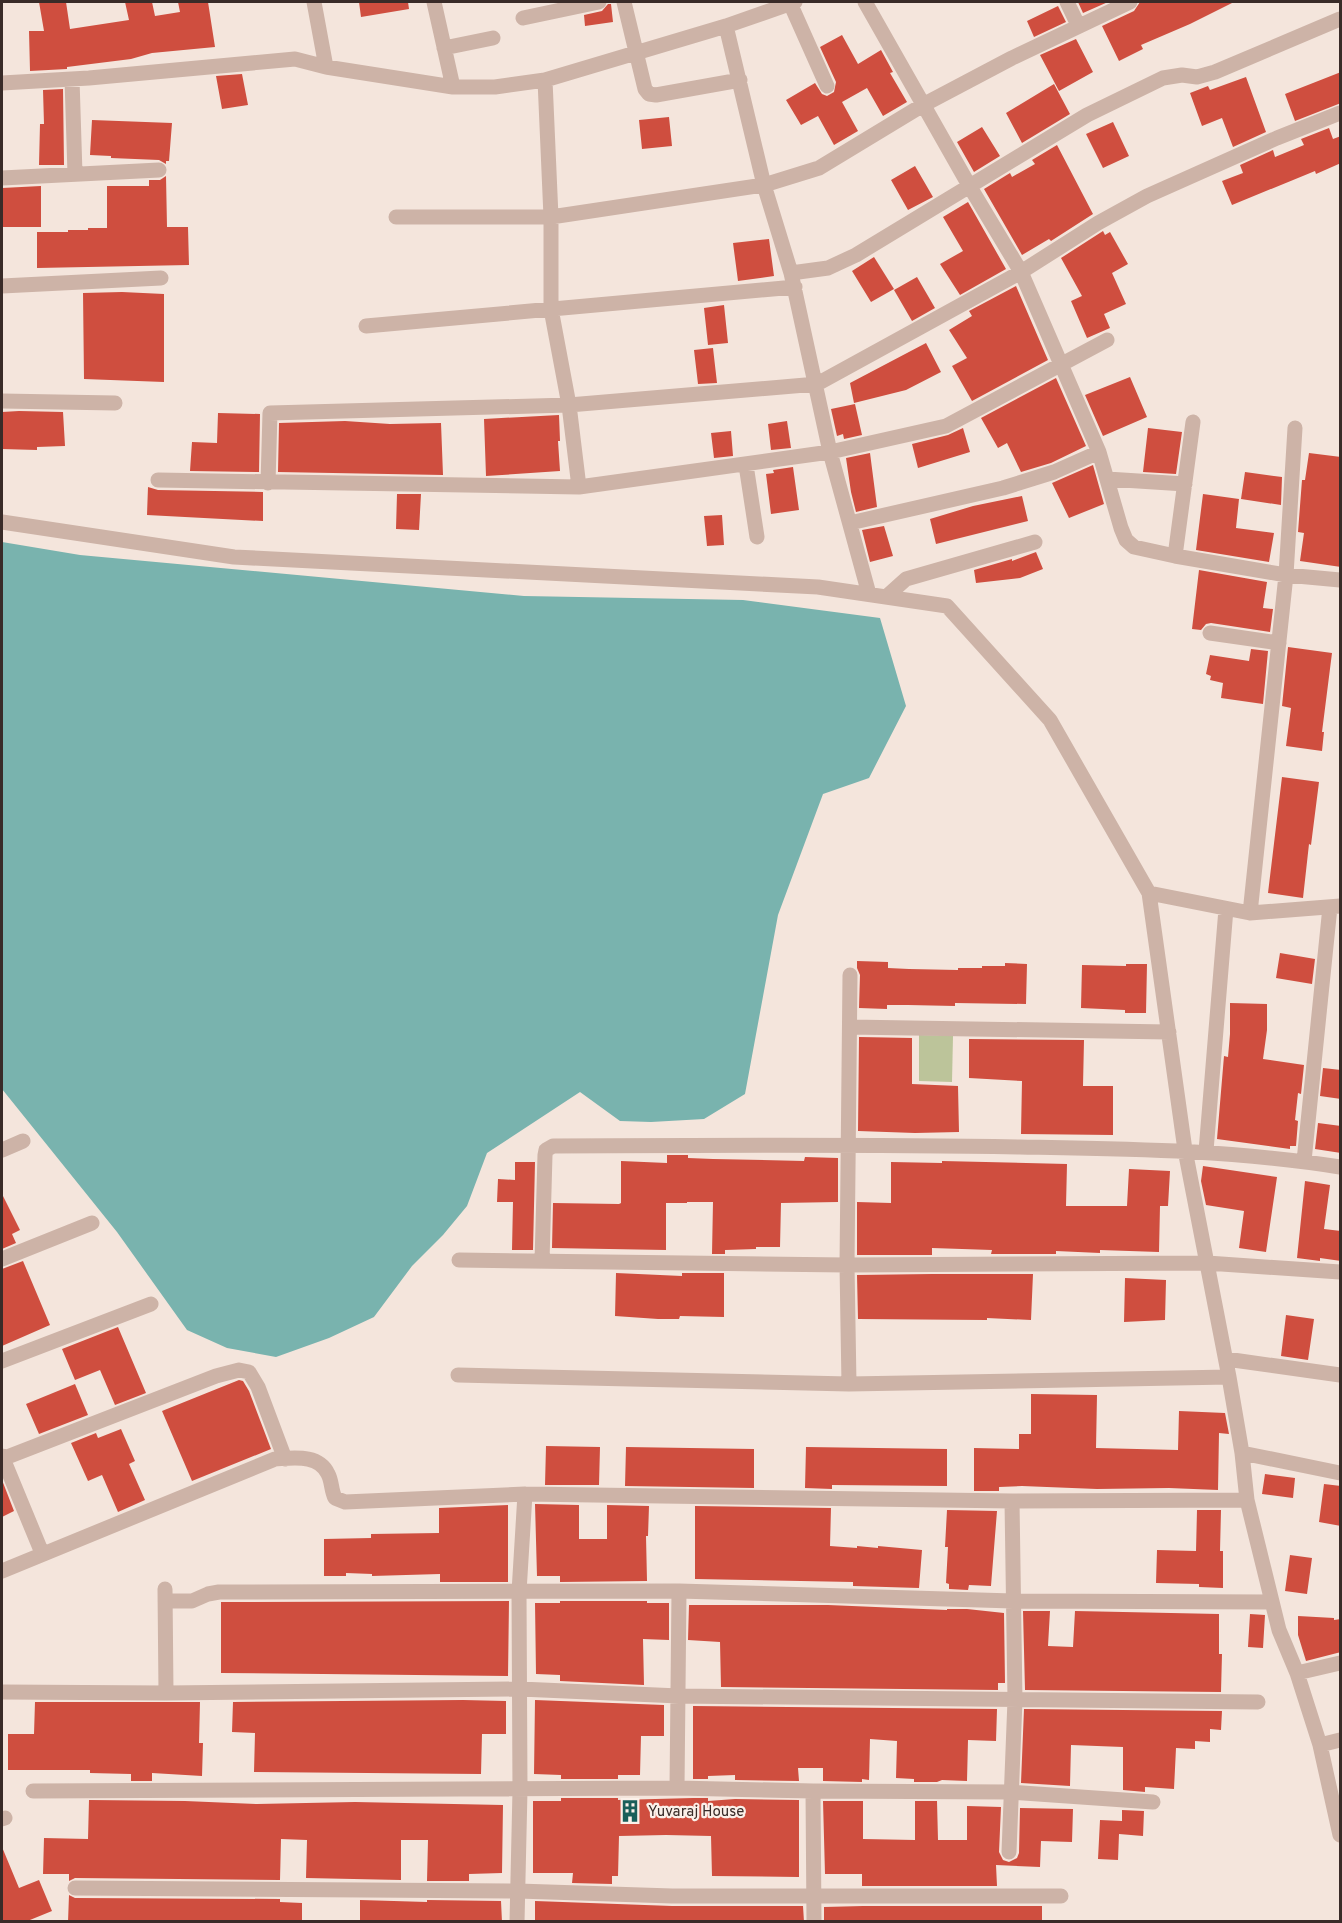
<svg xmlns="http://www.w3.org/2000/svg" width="1342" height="1923" font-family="Overpass,sans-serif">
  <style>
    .green { fill: #bcc49a }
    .water { fill: #79b3ae }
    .building { fill: #cf4e3f }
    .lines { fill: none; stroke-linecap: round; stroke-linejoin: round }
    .minor { stroke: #cdb3a7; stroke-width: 15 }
    .labels { text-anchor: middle; stroke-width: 4.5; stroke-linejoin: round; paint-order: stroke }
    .poi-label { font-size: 15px; fill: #392b28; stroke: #fbf0e9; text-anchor: start }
  </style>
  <rect width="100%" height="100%" fill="#f4e5dc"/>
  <path class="green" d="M919,1035L953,1036L952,1082L919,1081Z"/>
  <path class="water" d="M2,542L80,555L524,596L743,600L880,618L906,706L869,778L823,794L778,915L745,1094L704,1119L651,1122L620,1121L580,1092L487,1153L467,1206L443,1235L412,1266L374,1317L329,1338L276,1357L227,1348L187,1330L117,1232L2,1089Z"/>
  <path class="building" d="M39,2H66L70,29L129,20L125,2H152L155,16L180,12L178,2H208L215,47L152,53L131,59L67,67V69L30,71L29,31H44Z
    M359,2H408L409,9L361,17Z
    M1078,2H1108L1083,13Z
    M1140,2H1234L1190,24L1141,45L1143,49L1119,61L1102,26L1134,11Z
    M608,4H611L613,22L585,26L584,15L602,11Z
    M1058,6L1066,22L1034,37L1027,21Z
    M842,35L858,64L881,50L893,72L890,73L907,102L883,116L867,88L842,102L858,131L834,145L818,116L801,125L786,100L815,83L822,94L827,96L834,92L836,82L820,47Z
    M1076,39L1093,72L1059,91L1040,55Z
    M1341,72V103L1295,121L1285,94Z
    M242,74L248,105L222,109L216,76Z
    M1246,77L1266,132L1233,147L1222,118L1202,126L1190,93L1208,86L1210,90Z
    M1054,84L1070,114L1022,143L1006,113Z
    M63,89L64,165H39L40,124H44L43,90Z
    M669,117L672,146L642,149L639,120Z
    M92,120L172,123L169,161H166V164L159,160L111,158V156L90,155Z
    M1113,122L1129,156L1103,168L1086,134Z
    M982,127L1000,156L974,172L957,142Z
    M1329,128L1333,139L1341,136V163L1316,174L1315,171L1232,205L1222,181L1243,173L1240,165L1273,150L1275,157L1304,145L1301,139Z
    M1057,145L1093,214L1051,241L1049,239L1022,255L984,189L1010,173L1012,177L1035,164L1032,160Z
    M915,166L933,197L908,210L891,180Z
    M166,176L167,227H188L189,265L37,268V232H68V230H88V228H107V186H149V180H160Z
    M41,186V227H2V188Z
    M968,202L1006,269L960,295L940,264L963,251L943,217Z
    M1103,231L1105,235L1110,232L1128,264L1112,273L1126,304L1104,314L1110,328L1087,338L1071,301L1082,296L1061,258Z
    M769,239L774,276L738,281L733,243Z
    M874,257L894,289L871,302L852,271Z
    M917,277L935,308L912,321L894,290Z
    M1016,286L1048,360L972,401L952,366L967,358L949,330L972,316L969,311Z
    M122,292L164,294V382L84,379L83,293Z
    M724,305L728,343L708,345L704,308Z
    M926,343L941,372L906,390L854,403L850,383Z
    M713,348L717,383L698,384L694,350Z
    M1130,377L1147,417L1103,436L1085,395Z
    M1056,378L1086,446L1051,463L1021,472L1007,443L998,448L981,418Z
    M855,404L862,435L844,439L843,434L837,436L831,409Z
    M19,411L63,412L65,446L37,447V450L2,449V412Z
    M218,413L260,414L259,472L190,471L192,442L217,443Z
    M559,415L560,441H558L560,471L486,476L484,419Z
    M345,421L390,424L441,423L443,475L278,472L279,423Z
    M787,421L791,448L771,450L768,424Z
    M963,428L970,452L918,468L912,444L948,435Z
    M1148,428L1182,432L1176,474L1143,472Z
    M731,431L733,456L714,458L711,433Z
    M870,453L877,507L856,512L851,492L846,458Z
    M1309,453L1341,457V567L1300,561L1304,533L1298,532L1302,480H1305Z
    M1093,465L1104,504L1069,518L1052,483Z
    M793,467L799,510L771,514L766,474L774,473L773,470Z
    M1245,472L1282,477L1281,505L1241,499Z
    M148,487L158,490L263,492V521L147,515Z
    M397,494H421L419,530L396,529Z
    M1203,494L1239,499L1236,528L1274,533L1269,562L1196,550Z
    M1022,496L1028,521L936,544L930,519L973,506Z
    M722,515L724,545L707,546L704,516Z
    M884,526L893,556L870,562L862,530Z
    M1036,552L1043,569L1020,578L976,583L974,570L1012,559V561Z
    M1199,570L1267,582L1263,608L1273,609L1270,632L1211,623L1206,624L1201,630L1192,629Z
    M1288,647L1332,653L1322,732H1324L1322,751L1286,746L1291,708L1282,706Z
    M1251,649L1268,651L1263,704L1221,698L1223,683L1210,680L1211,676L1206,674L1210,655L1249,661Z
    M1282,777L1319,782L1311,845L1309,844L1303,898L1268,893Z
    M1280,953L1315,959L1312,984L1276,978Z
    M857,961L888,962V968L909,969L958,970V968H982V966H1005V963L1027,964L1026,1004L955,1003V1006L908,1005H887V1009L859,1008L860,975L857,968Z
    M1126,964H1147L1146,1013H1125V1010L1081,1008L1082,965L1126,966Z
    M1230,1003L1267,1004V1030L1263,1059L1304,1065L1301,1094L1298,1093L1295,1120L1298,1121L1296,1146H1290V1149L1217,1139L1224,1056L1228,1057L1230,1034Z
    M859,1037L912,1038V1084L958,1086L959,1132L915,1133L858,1131Z
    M969,1039L1084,1040L1083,1086H1113V1135L1021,1134L1022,1081L969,1078Z
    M1323,1068L1341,1070V1099L1320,1096Z
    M1318,1123L1341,1126V1153L1315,1149Z
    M667,1155H688V1158L713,1159L804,1161L805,1157L838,1158V1202L781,1203L780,1247H756V1249L725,1250V1254H712L713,1202H687V1203H666V1250L552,1248L553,1203L619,1204L621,1203V1161L667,1163Z
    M942,1161L1067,1164L1066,1206H1127L1129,1169L1170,1171L1168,1206H1160L1159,1252L1100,1250V1253L1056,1251V1254H991L992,1250L932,1248V1255H857V1202L891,1203V1162L942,1163Z
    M515,1162H535L533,1250H512L513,1202H497L498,1179L515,1180Z
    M1203,1166L1277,1177L1266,1252L1239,1248L1244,1211L1206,1205L1201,1181Z
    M1305,1181L1330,1185L1324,1229L1341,1231V1261L1320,1258V1261L1297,1258Z
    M2,1194L20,1230L12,1234L16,1243L2,1249Z
    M23,1261L50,1325L2,1346V1269Z
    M616,1273L682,1276V1273H724V1317L680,1316L679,1319H658L615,1316Z
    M932,1274H1033L1031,1320L987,1318V1320L858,1319L857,1275Z
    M1125,1278L1166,1280L1165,1320L1124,1322Z
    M1286,1315L1314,1319L1308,1360L1281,1356Z
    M118,1327L146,1393L115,1405L100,1370L75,1380L62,1349Z
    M239,1380L243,1381L249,1391L271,1449L192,1481L162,1411Z
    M75,1384L88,1415L39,1434L26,1404Z
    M1031,1394L1097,1395L1096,1448L1178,1450L1179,1411L1225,1413L1229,1434L1219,1433L1218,1490L1169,1488L1097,1489L1022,1486L999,1487V1491H974V1448L1019,1449V1434H1031Z
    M121,1429L135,1461L129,1464L145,1500L118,1512L102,1475L88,1481L71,1443L96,1433L98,1438Z
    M546,1446L600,1447L599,1485H545Z
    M626,1447L754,1449V1488L625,1486Z
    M806,1447L947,1449V1486L832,1485V1489L805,1488Z
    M1265,1474L1295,1478L1293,1498L1262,1494Z
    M2,1480L14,1511L2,1517Z
    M1324,1484L1341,1486V1526L1319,1522Z
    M535,1504L579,1505V1539H607V1505L649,1506L648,1536H646L647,1581L560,1582V1576H537Z
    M508,1505V1582H440V1574L372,1576V1574L346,1573V1576H324V1539L371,1538V1534L439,1533V1508Z
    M695,1506L831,1508L830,1546L857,1548V1546L878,1548V1546L922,1550L919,1588L853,1586V1582L695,1579Z
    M947,1510L997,1511L991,1586L969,1585L968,1590L949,1589V1584L946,1583L948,1547H945Z
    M1197,1510H1221L1220,1551H1223V1588L1199,1587V1584L1156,1583L1157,1550L1196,1551Z
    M1290,1555L1312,1558L1307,1594L1285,1591Z
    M509,1601L508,1676L221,1673V1602Z
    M560,1601H647V1603H669V1640L643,1639L644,1685L560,1681V1675L536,1674L535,1603H560Z
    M689,1605H828L947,1610V1609H967L1004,1613L1005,1683H998V1690L721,1687L720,1642L688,1640Z
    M1023,1611H1050L1048,1646L1073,1647L1075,1611L1219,1614V1654H1222L1221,1692L1025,1690Z
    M1250,1614L1265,1615L1263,1648L1248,1647Z
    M1298,1616L1334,1618V1620L1341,1619V1652L1306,1661L1298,1635Z
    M463,1700L506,1701V1734H482L481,1774L254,1772L255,1733L232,1732L233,1702Z
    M535,1700L664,1705V1736H641L640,1775H618V1779H561V1775L534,1774Z
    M35,1702H200L199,1743H203L202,1776L152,1773V1781H131V1774L90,1773V1770H8V1734H34Z
    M693,1706L997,1709L996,1741L968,1740L967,1781L942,1780L937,1782H914V1779L896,1778L897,1741L870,1739L869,1780L862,1779V1782L823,1781V1768H798L799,1781L735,1780V1775L708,1776V1779H693Z
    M1024,1709L1222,1711L1221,1730L1210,1729V1742L1195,1741V1749L1176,1748L1174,1789L1145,1787V1792L1123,1790V1747L1071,1745L1070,1786L1021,1783Z
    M561,1798H618V1800L693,1798H708V1801L735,1799L799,1800V1877L712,1876L711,1836L666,1835L619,1836L618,1876H612V1884L572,1883L573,1873H533V1801H561Z
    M89,1800L185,1801L257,1804L355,1802L503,1805L502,1873L469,1874V1881H427L428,1840H401V1880L306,1878L307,1840L281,1839L280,1880L75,1878L69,1881V1874H43L44,1838L88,1839Z
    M823,1801H863V1839L915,1840V1801H937L938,1840H967V1806L1001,1807L999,1852L1003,1860L1009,1862L1017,1858L1019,1853L1020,1808L1073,1809L1072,1842L1041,1841L1040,1867L996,1865L997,1886H862V1874H825Z
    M1122,1810L1144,1811L1143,1836L1119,1834L1118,1860L1098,1859L1100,1820L1122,1821Z
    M2,1847L19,1888L39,1880L52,1911L25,1922H2Z
    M69,1895L75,1898L280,1899V1902L302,1903V1922H68Z
    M360,1900L427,1902V1900L501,1901L502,1922H360Z
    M535,1901L672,1906H803L804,1922H535Z
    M863,1906H1042V1922H824V1907Z"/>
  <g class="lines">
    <path class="minor" d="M314,2L326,67
      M434,2L453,87
      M624,2L645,89L649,94L656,95L740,80
      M865,2L970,187L1021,272L1099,452L1121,528L1126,540L1134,547L1175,556L1286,575L1340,580
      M1067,2L1078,25
      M790,3L827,86
      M523,18L599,2
      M726,26L764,185L791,273L830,452L869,594
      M444,48L493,38
      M72,79L75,174
      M545,80L551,217V309L569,405L579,487
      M2,83L89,78L295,59L326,67L453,87H495L545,80L726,26L795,2
      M2,178L159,170
      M396,217H551L764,185L819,168L923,105L1012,58L1130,2
      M791,273L828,268L856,255L1087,115L1163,78L1182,75L1197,77L1215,72L1340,19
      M2,286L161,278
      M366,326L795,287
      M2,401L115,403
      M746,465L757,537
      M1107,479L1185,484
      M158,480L579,487L830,452L946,426L1107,340
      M268,483L270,413L569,405L817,384L1021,272L1098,223L1147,196L1277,138L1340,113
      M2,522L234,557L818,587L947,606L1050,720L1149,893L1185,1150L1229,1377L1242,1453L1247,1500L1279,1630L1297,1673L1320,1745L1340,1835
      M850,523L1003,488L1054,472L1099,452
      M1175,556L1193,422
      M886,597L906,579L1035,542
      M1210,633L1279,643
      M1149,893L1250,913L1340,906
      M1250,913L1286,575L1295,428
      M850,1027L1169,1032
      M2,1150L23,1141
      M1206,1151L1226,909
      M1304,1161L1330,907
      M2,1259L92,1223
      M459,1260L847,1265L1207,1263L1340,1272
      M542,1261L545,1155L546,1150L553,1146C709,1145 864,1144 1020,1147C1127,1149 1234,1150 1340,1167
      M1226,1359L1340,1375
      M2,1361L151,1304
      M458,1375L849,1384L1229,1377
      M849,1384L847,1265L850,975
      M1242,1453L1340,1473
      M2,1456L42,1553
      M2,1459L216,1376L239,1370L249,1372L258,1387L285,1459
      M2,1571L275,1459C294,1458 319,1454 328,1474C332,1481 331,1490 335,1498L345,1502L525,1494L1012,1501L1247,1500
      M165,1589L166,1693
      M165,1601H192L208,1594L219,1592L679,1591L1013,1601L1272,1602
      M1297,1673L1340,1663
      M2,1692L166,1693L520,1689L679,1696L1258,1702
      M1320,1745L1340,1740
      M677,1788L679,1591
      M33,1791L677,1788L813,1791L1010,1792L1153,1802
      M813,1791L814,1922
      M2,1819L5,1818
      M1009,1852L1015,1700L1012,1501
      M75,1888L518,1891L672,1896H1061
      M517,1922L520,1790L519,1592L525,1494"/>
  </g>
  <defs>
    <g id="building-bare" transform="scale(1.8)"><path d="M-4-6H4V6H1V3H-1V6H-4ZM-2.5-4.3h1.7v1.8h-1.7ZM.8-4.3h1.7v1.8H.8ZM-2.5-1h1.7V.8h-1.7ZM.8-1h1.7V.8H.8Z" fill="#1a5e59" stroke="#fbf0e9" stroke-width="2.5" paint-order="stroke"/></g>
  </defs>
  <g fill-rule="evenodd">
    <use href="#building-bare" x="630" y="1811"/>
  </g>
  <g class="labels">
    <g class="poi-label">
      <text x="648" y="1816">Yuvaraj House</text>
    </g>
  </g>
  <rect width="1342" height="1923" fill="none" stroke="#392b28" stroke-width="6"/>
</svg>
